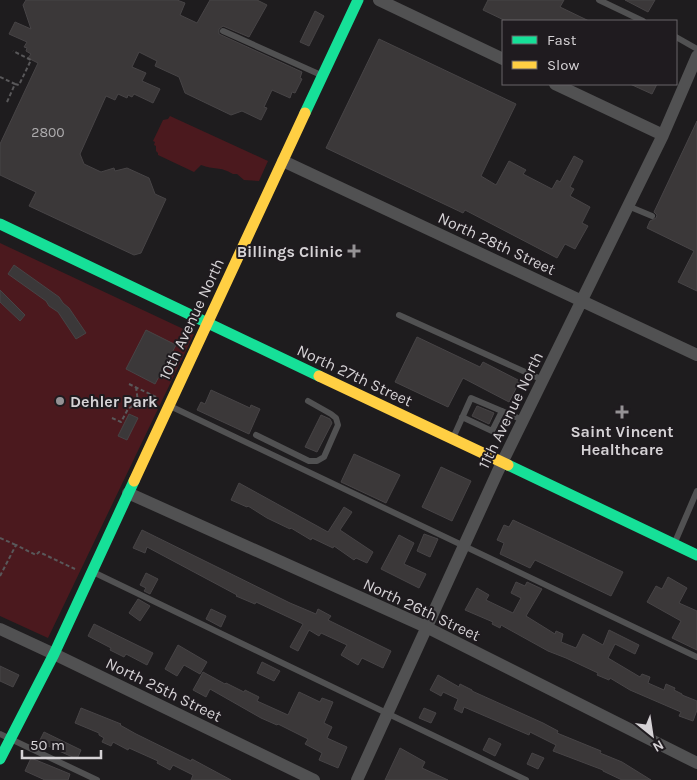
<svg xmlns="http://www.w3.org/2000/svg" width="697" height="780" font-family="Karla,sans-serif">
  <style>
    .green { fill: #4b191e }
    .building { fill: #3b3839; stroke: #474446 }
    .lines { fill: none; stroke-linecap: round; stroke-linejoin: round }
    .path { stroke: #59585a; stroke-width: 2; stroke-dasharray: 4 2.5; stroke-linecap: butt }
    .lane { stroke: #515152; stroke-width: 6 }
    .street { stroke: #515152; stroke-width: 12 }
    .fast { stroke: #16e098; stroke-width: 11 }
    .slow { stroke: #ffcf43; stroke-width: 11 }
    .poi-dot { fill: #959295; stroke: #1f1b1f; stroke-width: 2 }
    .labels { text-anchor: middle; stroke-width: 4; stroke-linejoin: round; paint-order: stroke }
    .number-label { font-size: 14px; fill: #aeacae }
    .street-label { font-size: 16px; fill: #d5d2d5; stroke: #1f1b1f }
    .poi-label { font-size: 16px; font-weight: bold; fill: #d5d2d5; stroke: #1f1b1f; text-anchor: end }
  </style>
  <rect width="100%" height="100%" fill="#1e1c1e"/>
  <path class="green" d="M170,116L268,161L259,181L244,180L237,174H233C220,166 214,170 201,165L194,172L158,155V153L156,151V146L154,145L155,142L153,141L163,120L168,119Z
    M0,243L194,334L48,638L0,616Z"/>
  <path class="building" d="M26,0H177L185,3L180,15L197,23L210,0H257L267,5L249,37L223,26L219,29V34L302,72L300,78L302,79L295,93L292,92L290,98L272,90L264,107L267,108L261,120L242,111L231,115L185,93L179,77L155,66L157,61L139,52L132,67L146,73L142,81L160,89L153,103L134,94L132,97L128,95L127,98L118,94L115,100L106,96L80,154L84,164L101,172L114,168L115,171L127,168L149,178L155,194L166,199L141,253L134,255L29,206L36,192L0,175V144L38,63L28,58L31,54L26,51L27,48L24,47L27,42L9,34L15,22L31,29L23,5Z
    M488,0H564L560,7L589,21H506L483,10Z
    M625,0H655L648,12Z
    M315,11L324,16L309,46L300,42Z
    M379,39L516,104L481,176L496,185L509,161L526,170L523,174L552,189L557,180L560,182L574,156L583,161L570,187L574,189L570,196L590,207L582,223L588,226L575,249L565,244L557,258L465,210L463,213L326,148Z
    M630,84H657L652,94Z
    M697,121V291L678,282L694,251L647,228L650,221L656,218L657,215L654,212Z
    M14,265L59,297L63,303L69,308L86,333L76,339L58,312L49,306L46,301L8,274Z
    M0,290L25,315L20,321L0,302Z
    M146,330L176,345L155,384L126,369Z
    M417,337L480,367L483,362L520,381L509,402L463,378L448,407L395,382Z
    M211,390L250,408L251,405L260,409L249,434L197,410L201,402L205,404Z
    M477,406L494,413L489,424L472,416Z
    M129,414L138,418L127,440L118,436Z
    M321,415L330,419L332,423L317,452L305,447Z
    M354,454L400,475L386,503L341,482Z
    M441,467L471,481L452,521L422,507Z
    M239,483L328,532L344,507L352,512L340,530L373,552L367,563L356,558L354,560L334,546L333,548L312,538L311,540L291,528L290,529L267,518L248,506L247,507L231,500Z
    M513,520L623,572L611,596L535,560L530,568L500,554L504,543L497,540L504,525L509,527Z
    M142,530L290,603L316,614L318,609L331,616L328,620L391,651L383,668L362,658L358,665L341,655L347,645L321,633L319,636L309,630L298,651L290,647L303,624L256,602L255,604L236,596L237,595L147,547L145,553L133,548Z
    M424,534L438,539L430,557L417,551Z
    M399,535L414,543L404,564L426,574L419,588L381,569Z
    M146,573L158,579L150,594L144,591L146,588L140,585Z
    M668,577L687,588L679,603L697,611V650L672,638L681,621L647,602L656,586L662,589Z
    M516,582L525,586L527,582L542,589L526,616L555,634L556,631L563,634L561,642L576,648L583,634L603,645L609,630L639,645L635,654L615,644L608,658L640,677L642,674L650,677L648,683L664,690L666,684L675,688L674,690L682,694V695L697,701V710L693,721L679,716L681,712L630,690L610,678L609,680L597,675L598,673L566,658L548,651L501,625L500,628L492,624L493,622L465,610L477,588L489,595L486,600L513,613L521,598L511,593Z
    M138,599L150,606L140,621L129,613Z
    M211,609L226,616L221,627L206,619Z
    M94,624L153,653L147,665L126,654L124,657L110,650L111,648L88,636Z
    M178,645L207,662L200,674L184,665L177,676L165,669Z
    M262,662L280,671L274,681L257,673Z
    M0,666L19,675L13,687L0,681Z
    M203,672L225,684L226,683L244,692L245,690L259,697L257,701L288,715L299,692L320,702L322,698L333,702L324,723L332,727L327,738L347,747L338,768L319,760L322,753L305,744L308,739L278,724L277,725L261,718L210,689L206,697L193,690Z
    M438,675L459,687L460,684L472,690V691L543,723L558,731L557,733L601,751L600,753L622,762L651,780H622L603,771V770L553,751L556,745L530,732L529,735L464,707L462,713L454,709L458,699L443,692L441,696L430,690Z
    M81,708L121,724L120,725L136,734L191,761L192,759L231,780H191L193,775L173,765L170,770L157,763L158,761L129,748L128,750L113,742L111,746L102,742L104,738L99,735V733L75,723Z
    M424,708L436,713L431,723L419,718Z
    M44,732L81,750L77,759L39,742Z
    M489,738L501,744L495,756L483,750Z
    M400,748L425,762L422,768L448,780H385Z
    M532,753L544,758L538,769L527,764Z
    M31,758L70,774L68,780H45L25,771Z"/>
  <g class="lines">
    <path class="path" d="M0,77L15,84
      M7,102L15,84L19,85L31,60L13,51
      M129,384L156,397
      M136,387L138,402
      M112,418L121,422L128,409L138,402L152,406
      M0,538L16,545
      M0,576L16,545L36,555L39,552L75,569"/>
    <path class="lane" d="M599,0L643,21
      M223,31L321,75
      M676,37L697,49
      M628,206L652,216
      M399,315L543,380
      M170,406L697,657
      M462,417L492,431L502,411
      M256,435L309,461H317L324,457L338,425L336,418L331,414L308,401
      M453,438L471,398L523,420
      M675,542L697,491
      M93,572L526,780
      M0,734L97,780"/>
    <path class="street" d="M379,0L503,59
      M555,84L663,135
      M283,161L697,355
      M128,493L426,627L697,763
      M0,629L54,654L314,780
      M357,780L498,471L663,135L697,56"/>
    <path class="fast" d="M305,113L358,0
      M0,224L319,376
      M508,465L697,555
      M0,759L54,654L134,481"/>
    <path class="slow" d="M319,376L508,465
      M134,481L305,113"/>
  </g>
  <g class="poi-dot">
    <path d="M351.5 243.5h5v5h5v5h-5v5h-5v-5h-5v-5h5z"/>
    <circle cx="60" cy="401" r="5"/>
    <path d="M619.5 404.5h5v5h5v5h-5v5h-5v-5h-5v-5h5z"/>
  </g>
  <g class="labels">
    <g class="number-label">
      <text x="48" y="137">2800</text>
    </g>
    <g class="street-label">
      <text transform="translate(497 243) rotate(25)" y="6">North 28th Street</text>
      <text transform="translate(191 319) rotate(-65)" y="6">10th Avenue North</text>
      <text transform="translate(355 375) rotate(25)" y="6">North 27th Street</text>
      <text transform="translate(510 410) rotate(-64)" y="6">11th Avenue North</text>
      <text transform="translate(422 609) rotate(25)" y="6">North 26th Street</text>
      <text transform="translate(164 689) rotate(26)" y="6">North 25th Street</text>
    </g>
    <g class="poi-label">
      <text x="343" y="257">Billings Clinic</text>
      <text x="70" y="407" text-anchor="start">Dehler Park</text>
      <text x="622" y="437" text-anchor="middle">Saint Vincent<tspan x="622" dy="18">Healthcare</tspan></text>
    </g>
  </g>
  <rect x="502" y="20" width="175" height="65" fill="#1f1b1f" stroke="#686468"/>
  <rect x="512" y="36" width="25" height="8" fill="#16e098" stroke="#686468"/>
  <text x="547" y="45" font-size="15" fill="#d5d2d5">Fast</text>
  <rect x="512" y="61" width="25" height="8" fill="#ffcf43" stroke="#686468"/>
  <text x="547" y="70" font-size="15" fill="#d5d2d5">Slow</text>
  <g transform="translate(652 735) rotate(150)" stroke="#1f1b1f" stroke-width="4" paint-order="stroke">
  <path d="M0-4L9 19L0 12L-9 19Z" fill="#d5d2d5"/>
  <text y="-8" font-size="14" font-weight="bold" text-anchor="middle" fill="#d5d2d5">N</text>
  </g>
  <path d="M22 750v8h79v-8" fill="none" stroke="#d5d2d5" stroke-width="2.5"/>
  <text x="30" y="750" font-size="15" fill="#d5d2d5" stroke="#1f1b1f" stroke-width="4" paint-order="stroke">50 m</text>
</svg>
